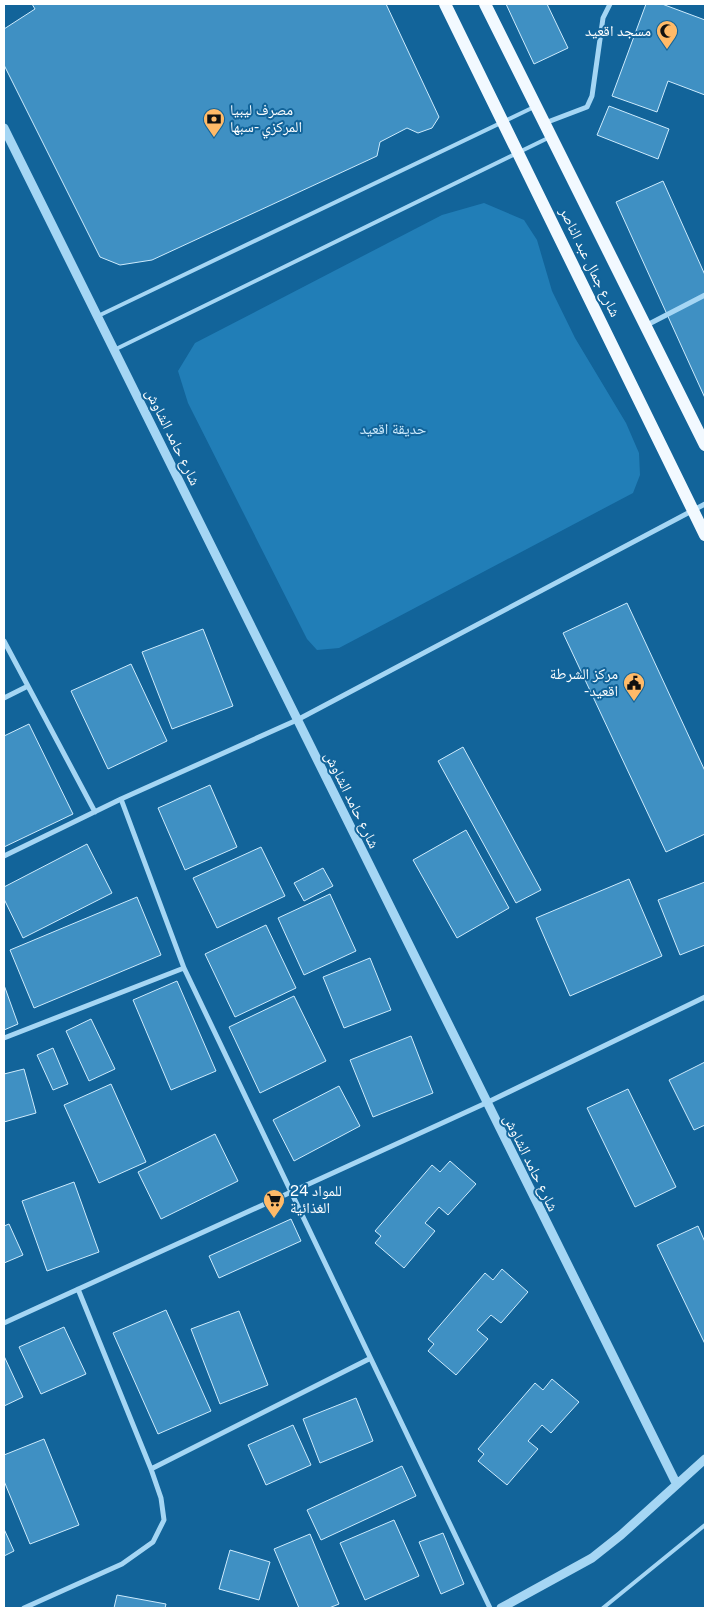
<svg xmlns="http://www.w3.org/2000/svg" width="709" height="1612" font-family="'Public Sans','Noto Naskh Arabic',sans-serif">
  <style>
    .green { fill: #217eb7 }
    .building { fill: #3f90c3; stroke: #cdebfd }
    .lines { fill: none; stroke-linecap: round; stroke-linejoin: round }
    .service { stroke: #a5d6f4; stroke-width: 4 }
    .minor { stroke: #a5d6f4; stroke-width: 5 }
    .tertiary { stroke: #a5d6f4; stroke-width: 9 }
    .primary { stroke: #f2f9ff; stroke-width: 12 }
    .labels { text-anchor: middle; stroke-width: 4; stroke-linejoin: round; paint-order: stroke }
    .poi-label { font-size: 15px; fill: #fff; stroke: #12649a; text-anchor: end }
    .street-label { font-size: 15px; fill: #fff; stroke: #12649a }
    .park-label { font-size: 15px; fill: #cdebfd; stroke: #12649a }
  </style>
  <rect width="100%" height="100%" fill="#12649a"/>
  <path class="green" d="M484,203L524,220L537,240L552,291L575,338L626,423L639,453L640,475L633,493L339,648L317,650L307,639L188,403L178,371L195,343L442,215Z"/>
  <path class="building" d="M32,4H386L439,117L432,128L418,133L407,128L380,142L377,156L152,260L120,265L100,257L4,65V29L35,9Z
    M506,4H547L568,48L534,64Z
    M646,4H662L705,20V95L668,81L657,112L612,96Z
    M609,106L669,129L658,159L597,135Z
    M663,181L705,275V398L616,202Z
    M627,603L705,771V834L666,852L563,633Z
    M203,629L233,706L172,729L142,652Z
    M131,664L167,741L108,769L71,691Z
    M29,724L73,814L4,847V736Z
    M463,747L541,890L516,903L438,761Z
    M210,785L237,847L185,870L158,808Z
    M466,830L509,908L457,938L413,860Z
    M87,844L112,893L23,938L4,899V887Z
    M261,847L285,896L217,928L193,878Z
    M323,868L333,886L304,901L294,883Z
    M629,879L662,956L570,996L536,918Z
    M705,882V945L680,955L658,900Z
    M330,894L356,951L304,975L278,918Z
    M137,897L161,955L34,1008L10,950Z
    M266,925L296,988L235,1017L205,954Z
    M370,958L391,1010L344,1028L323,977Z
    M177,981L216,1071L171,1090L133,1000Z
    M4,985L18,1024L4,1030Z
    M294,996L326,1061L260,1093L229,1027Z
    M91,1019L115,1069L89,1081L66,1031Z
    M411,1036L433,1093L373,1117L350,1060Z
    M53,1048L68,1084L53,1090L37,1055Z
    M705,1062V1125L694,1130L669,1080Z
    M24,1069L36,1113L4,1122V1074Z
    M111,1084L146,1162L99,1183L64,1105Z
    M339,1086L360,1126L294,1161L273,1120Z
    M628,1089L676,1187L635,1207L587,1108Z
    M215,1134L238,1181L161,1219L138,1172Z
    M450,1161L476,1184L448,1215L439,1207L425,1223L435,1231L404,1268L375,1243L381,1236L375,1231L432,1165L440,1172Z
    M74,1182L99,1252L47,1271L22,1201Z
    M291,1219L301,1241L219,1278L209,1256Z
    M9,1224L23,1255L4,1263V1226Z
    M698,1226L705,1242V1344L657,1245Z
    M502,1269L528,1292L501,1323L491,1315L477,1330L488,1339L456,1375L428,1351L434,1344L428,1339L485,1273L493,1280Z
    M166,1310L211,1411L158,1434L113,1333Z
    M239,1311L268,1385L220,1404L191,1329Z
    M64,1327L86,1374L41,1394L19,1347Z
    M4,1356L23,1397L4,1406Z
    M552,1379L579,1402L551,1433L542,1425L528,1441L538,1449L507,1485L478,1461L484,1454L478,1449L535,1383L543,1390Z
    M356,1398L373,1441L320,1463L303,1419Z
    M293,1425L311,1465L266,1485L248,1445Z
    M44,1439L79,1525L30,1544L4,1481V1455Z
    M402,1466L416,1496L321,1540L307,1510Z
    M394,1520L419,1576L365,1600L340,1543Z
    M4,1529L14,1551L4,1556Z
    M443,1533L464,1584L441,1594L419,1542Z
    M310,1534L339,1604L329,1608H299L274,1549Z
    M230,1550L270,1562L259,1600L219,1589Z
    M117,1595L166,1604L165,1608H114Z"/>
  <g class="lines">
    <path class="service" d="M98,316L534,107
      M114,350L548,138
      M603,1608L705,1525"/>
    <path class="minor" d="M545,123L587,107L592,96L603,18L610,4
      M647,325L705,295
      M4,641L95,812
      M4,698L28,686
      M121,799L184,968L490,1608
      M4,856L121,799L297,720L705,504
      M4,1038L184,968
      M4,1323L486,1103L705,997
      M151,1469L369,1359
      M24,1608L122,1564L153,1542L164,1520L161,1498L151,1469L78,1289"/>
    <path class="tertiary" d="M4,128L676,1483
      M501,1608L592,1558L621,1535L705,1459"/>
    <path class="primary" d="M445,4L705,535
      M485,4L705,445"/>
  </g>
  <defs>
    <g id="mosque-pin" transform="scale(1.125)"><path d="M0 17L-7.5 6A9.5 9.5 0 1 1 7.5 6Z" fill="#ffba68" stroke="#12649a"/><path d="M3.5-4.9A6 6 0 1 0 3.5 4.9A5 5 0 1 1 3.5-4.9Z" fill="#111"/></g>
    <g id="bank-pin" transform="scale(1.125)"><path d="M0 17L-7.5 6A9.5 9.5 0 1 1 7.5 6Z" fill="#ffba68" stroke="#12649a"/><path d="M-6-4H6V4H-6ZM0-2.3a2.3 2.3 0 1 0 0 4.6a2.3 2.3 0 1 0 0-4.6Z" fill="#111"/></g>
    <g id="civic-pin" transform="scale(1.125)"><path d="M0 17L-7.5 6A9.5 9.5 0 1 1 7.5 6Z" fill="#ffba68" stroke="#12649a"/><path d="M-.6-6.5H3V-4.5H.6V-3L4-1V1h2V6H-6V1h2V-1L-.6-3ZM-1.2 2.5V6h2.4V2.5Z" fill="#111"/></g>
    <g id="supermarket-pin" transform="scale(1.125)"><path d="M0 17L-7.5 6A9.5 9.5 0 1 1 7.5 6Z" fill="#ffba68" stroke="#12649a"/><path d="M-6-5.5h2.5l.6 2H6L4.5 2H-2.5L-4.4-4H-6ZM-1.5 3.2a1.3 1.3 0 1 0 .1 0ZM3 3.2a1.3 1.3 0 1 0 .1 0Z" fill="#111"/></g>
  </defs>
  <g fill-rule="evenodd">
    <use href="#mosque-pin" x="667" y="31"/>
    <use href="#bank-pin" x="214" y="119"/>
    <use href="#civic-pin" x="634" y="683"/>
    <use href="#supermarket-pin" x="274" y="1200"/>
  </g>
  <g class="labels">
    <g class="poi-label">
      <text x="651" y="36">مسجد اقعيد</text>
      <text x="230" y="115" text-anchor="start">مصرف ليبيا<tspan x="230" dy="17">المركزي -سبها</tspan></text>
      <text x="618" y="679">مركز الشرطة<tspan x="618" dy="17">-اقعيد</tspan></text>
      <text x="290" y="1196" text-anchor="start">24 للمواد<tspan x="290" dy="17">الغذائية</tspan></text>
    </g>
    <g class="street-label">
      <text transform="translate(590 262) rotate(64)" y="5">شارع جمال عبد الناصر</text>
      <text transform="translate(173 437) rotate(64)" y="5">شارع حامد الشاوش</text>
      <text transform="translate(352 800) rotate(64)" y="5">شارع حامد الشاوش</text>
      <text transform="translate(531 1163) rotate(64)" y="5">شارع حامد الشاوش</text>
    </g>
    <g class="park-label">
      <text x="393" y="434">حديقة اقعيد</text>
    </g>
  </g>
  <rect width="709" height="1612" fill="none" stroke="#ffffff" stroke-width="10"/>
</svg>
